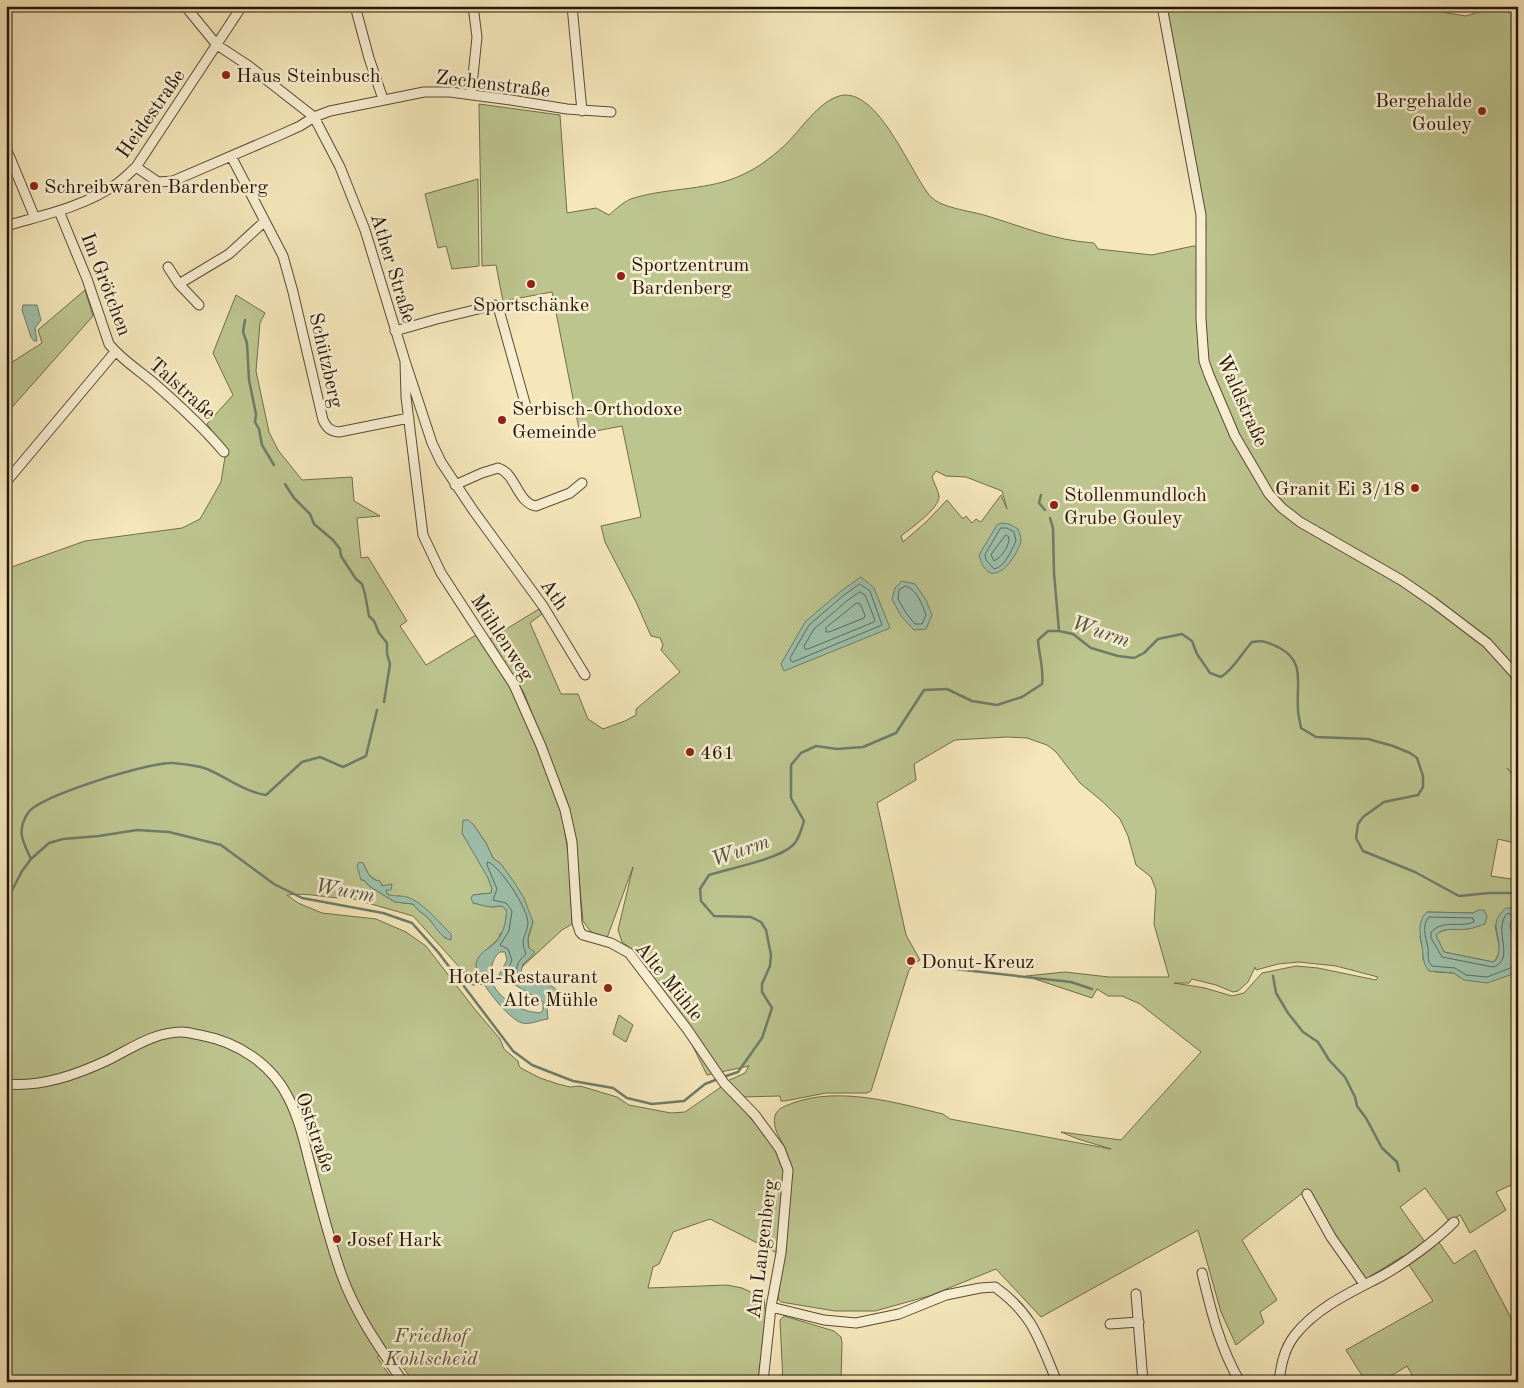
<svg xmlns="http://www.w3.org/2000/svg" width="1524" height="1388" font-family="'Old Standard TT',serif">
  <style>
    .green { fill: #bdc58f; stroke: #706d4c; fill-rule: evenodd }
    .water { fill: #9dc0ab; stroke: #6d7c6a; fill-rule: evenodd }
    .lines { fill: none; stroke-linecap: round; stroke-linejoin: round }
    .shore { stroke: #606a5a; stroke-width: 1 }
    .stream { stroke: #6d7c6a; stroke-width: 2.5 }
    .minor-casing { stroke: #584a34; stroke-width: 11 }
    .minor { stroke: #f8efd2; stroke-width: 9 }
    .poi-dot { fill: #8f2418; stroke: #f8efd2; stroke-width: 2 }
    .labels { text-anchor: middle; stroke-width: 5; stroke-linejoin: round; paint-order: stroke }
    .poi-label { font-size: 20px; fill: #241508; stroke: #f8efd2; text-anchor: start }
    .street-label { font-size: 20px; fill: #241508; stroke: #f8efd2 }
    .park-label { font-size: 20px; font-style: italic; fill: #5a5337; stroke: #f8efd2 }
    .water-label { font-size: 21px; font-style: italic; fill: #4e5141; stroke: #f8efd2 }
  </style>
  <rect width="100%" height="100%" fill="#f5e7ba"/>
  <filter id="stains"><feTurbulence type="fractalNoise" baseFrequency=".004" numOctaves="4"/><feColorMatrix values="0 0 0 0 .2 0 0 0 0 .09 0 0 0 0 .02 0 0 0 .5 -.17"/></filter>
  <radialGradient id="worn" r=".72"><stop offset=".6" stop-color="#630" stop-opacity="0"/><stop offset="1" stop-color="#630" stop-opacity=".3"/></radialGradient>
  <path class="green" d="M1164,6H1404L1466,16L1491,8V6H1518V677L1485,643L1518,682V779L1507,768L1518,781V844L1498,839L1491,876L1518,880V933L1515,927L1516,915L1495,925L1500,951L1495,961L1493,962L1444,952L1435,935C1445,927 1457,929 1469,929L1473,913L1427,912L1420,937L1423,950V960L1435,972L1454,973L1461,978L1516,970L1518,968V1182L1496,1192L1506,1210L1470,1233L1460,1215L1449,1221L1425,1188L1400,1207L1425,1242L1438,1241L1454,1264L1475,1250L1518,1331V1382H1416L1407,1366L1381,1382H1366L1346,1350L1433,1301L1403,1256L1366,1279L1305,1191L1242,1240L1277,1300L1260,1312L1264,1323L1236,1345L1221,1312L1198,1230L1041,1317L996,1269L929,1296L875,1311H835L781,1302L778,1299L792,1170C790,1163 788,1155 785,1148C780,1138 772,1128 775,1116C777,1108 786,1106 793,1103C840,1086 897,1103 943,1114L950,1119L1111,1149L1078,1139L1061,1132L1121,1140L1201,1052L1140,1004L1122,996H1108L1097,989L1092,998L1026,976L1065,972L1109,977H1169L1154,924L1156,890L1151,877L1136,865L1128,836L1120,819L1103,802L1080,783L1056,752L1047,745L1027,738L1007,737L955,740L914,764L916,780L877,803L906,935L920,960L917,962L909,970L871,1091L867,1093H826L785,1101H781L780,1096L742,1097L725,1082L745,1073L749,1066L707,1075L672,1004L633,950L622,942L618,930L633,867L607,938L591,932L583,921L577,855L566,799L524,693L490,639L539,609L542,614L530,623L561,694H578L588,719L603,729L625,721L636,715V709L680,672L661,650L663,645L660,638L651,636L636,602L605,542L601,526L641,517L622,426L580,434L552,292L503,301L496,265L482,266L479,104L560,115L567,213L596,208L609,215C616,209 625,200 634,198C670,187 710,191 744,174C759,167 772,157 784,146C801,130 817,103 839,96C878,85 911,175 931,197C942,208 970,211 984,215C1024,227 1052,240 1094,243L1098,249L1152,255L1193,246L1205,247L1206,224ZM936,471L946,476L966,477L1002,491L1007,509L1001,495L981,522L976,519L972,523L966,516L963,519L947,500L925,523L903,542L901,536C910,529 940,508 939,496C938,490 934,483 932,477ZM1299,962L1336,966L1378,977L1376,980L1318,968L1296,966L1262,973L1244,993L1232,996L1205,988L1174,983H1189L1192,979L1216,985L1233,992L1238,991L1248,982L1255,967L1256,970L1278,964Z
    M478,179L479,266L452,269L446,246L438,248L425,194Z
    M85,290L93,316L6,414V366L42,343L38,330Z
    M236,295L265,313L260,323L256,371L269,432L278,450L302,480L352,477L354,501L380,516L357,518L361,558L368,557L407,621L400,626L426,665L476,635L512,687L520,704L562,814L569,859L572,924L562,930L522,967L523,964L530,958L528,939L533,922L501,864L493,858L486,843L473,824L462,833C470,846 493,878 492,893L473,895V903L494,907L500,906L504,907L507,912L505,929L500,934L499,938L480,956L477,971L485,984L472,985L462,970L413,916L350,898C329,899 308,892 287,895L298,903L322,913L376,919L406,932L426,946L473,1007L500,1039L504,1049L518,1061L519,1066L521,1068L540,1078L558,1084L570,1087L580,1086L617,1097L629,1105L671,1113L685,1112L721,1087L747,1114L768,1139L778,1153L784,1170L777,1253L710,1219L673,1232L659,1264L653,1267L648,1288L727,1285L742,1288L764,1298L766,1317L758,1382H413L390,1348L377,1357L394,1382H6V569L85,541L182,528L200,519L221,482L225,457L228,454L207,424L233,395L213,353ZM363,863L369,875L388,889L386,890L387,894L395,897L399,896L430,914L446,939C440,933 435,926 429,919C424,914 418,911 413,904L395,902L369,886L364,880H361Z
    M619,1015L633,1025L626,1042L613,1034Z
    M784,1316L834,1331L841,1337L842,1343L841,1382H783L780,1320Z"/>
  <path class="water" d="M23,305H37L41,320L35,328L37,341H34L31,337L22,310Z
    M1001,523L1009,524L1018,529C1019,532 1021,537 1021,540C1021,544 1018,548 1017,551C1007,571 987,587 979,555L997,525Z
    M861,577L874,588L890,628L784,671L781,664L805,622L841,591Z
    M902,581L915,584L926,600L932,615L926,629L914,630L901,616L892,599L895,588Z
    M463,820H468L473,824L486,843L493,858L501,864L514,882L524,898L533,922C530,931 526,939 529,948L535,952L530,958L523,964L521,972C525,975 530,980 535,981C547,985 566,986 555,1005H549L547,1008L548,1019C539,1020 531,1025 522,1023C509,1020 474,977 476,964C478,951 493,948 499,938C503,931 505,926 506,917C507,913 507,909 503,907C500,905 496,907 492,907C486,907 479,904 473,903L471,898L473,895L491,893L492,889L488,878L462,833ZM500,952H505L507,960L499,975L543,1002V1010L540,1013C535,1012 529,1012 525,1010C507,1004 484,985 492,965C494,959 495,956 500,952Z
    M359,862L363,863C367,872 370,880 380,881L382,886L392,884L391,890H386L387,894C394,897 400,895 407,897C421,901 437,920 447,930L451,934V940C440,938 435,925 428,918C423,913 418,911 413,904L395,902L369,886L364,880H361L357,866Z
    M1506,908H1514L1515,927L1518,933V968L1510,975L1487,983L1464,980L1454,973L1429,971C1422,962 1424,957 1422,947C1420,934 1417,921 1427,912L1473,913L1478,910H1484L1487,916L1485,924C1479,926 1474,928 1468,929C1456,931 1445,926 1436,935L1444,952L1493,962L1495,961C1497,958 1499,953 1499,950C1500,931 1488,924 1506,908Z"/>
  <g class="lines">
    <path class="shore" d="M1001,528H1007L1014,532L1016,541C1011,551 1005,567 994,569L986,560L985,555Z
      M1006,535L1009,537C1010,545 1002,557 994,561L991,555Z
      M860,584L870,591L882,625L793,662L791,661L790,658L809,625L844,595Z
      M906,586C917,590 922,604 926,615L922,624H915L906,613L898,599L899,590Z
      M860,592L865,595L875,620L874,622L808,649H805L804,646L814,629L848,600Z
      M857,603L860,604L865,615L864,618L829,632H826V628Z
      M488,862C501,867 528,909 528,923C527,937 519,937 526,954C519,960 514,967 518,977L516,979L506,974L512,960L508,949L500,945L509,931L512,911L506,903L493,900L497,889L487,865Z
      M1518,933H1514L1511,930L1510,924L1513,918L1510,914L1508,913C1491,928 1517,960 1493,967L1442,957L1431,938V932C1444,919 1460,928 1474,922L1473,918L1429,917C1421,925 1426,938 1428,948C1429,955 1426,960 1432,966L1455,968L1466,975L1487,977L1518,965"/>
    <path class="stream" d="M245,320L243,332L247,343L249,380L256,414L255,422L259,429L262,445L274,465
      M285,484L294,498L310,514L314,524L333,540L340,549L341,556L356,579L362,584L365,594L369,616L374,621L379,633L387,643V654L390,664L384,702
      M1041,495L1039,503L1045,510
      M1050,518L1053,528L1054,573L1059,631
      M31,859C23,842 16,831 28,813C38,796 153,761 173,763C184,764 197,765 207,769C226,777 245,792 266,795L302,762L320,757L343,767L366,756L377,710
      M6,902L22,871L31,859L49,843L63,839L99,836L137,830L169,832L221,845L274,884L302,898L383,913L412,923L438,952L513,1051L532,1065L573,1081L613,1088L627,1098L652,1104L684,1101L705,1084L718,1079
      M927,966L1071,982L1092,989
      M1273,976L1276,993L1288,1013L1303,1032L1318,1042L1329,1060L1345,1077L1355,1097L1357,1106L1366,1118L1382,1148L1397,1162L1399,1171
      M723,1077L738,1072L762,1038L772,1008L762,992V984L770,966L771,955L766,930L761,922L751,917L714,916L701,901L700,889L709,875C728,869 778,859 792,846C799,840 801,830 804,821L791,798V765L801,753L816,746L837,749L863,747L896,733L924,690L947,689L972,701L997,705L1022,697L1042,684C1044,669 1039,655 1038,640L1048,631H1059L1073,634L1091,648L1118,656L1134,658L1144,653L1158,639L1182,634L1192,641L1197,654L1210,673L1221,677C1234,669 1241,654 1252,642C1264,640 1267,642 1278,647C1306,661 1296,683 1298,709C1298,715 1300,722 1301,728L1316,737L1368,739L1393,746L1410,753L1417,758L1423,776V787L1418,795L1384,802L1363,817L1358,824L1356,838L1363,851L1415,872L1459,896L1489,893H1518"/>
    <g class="minor-casing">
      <path id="minor" d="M185,6L217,45L249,66L314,117L340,167L365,230L405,361L432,443L441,462L473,510L543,606L585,675
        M355,6L369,58L383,99
        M572,6L582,111
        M1162,6L1201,215V319L1204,361L1209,375L1235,436L1269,494L1282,508L1300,522L1401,580L1433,602L1487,643L1515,674L1518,680
        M1508,6L1509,7
        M471,95L477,37L473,6
        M6,148L35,218
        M231,156L283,256L293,292L323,420C327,428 330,431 339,432L409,418
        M136,167L158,182L173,181L280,135L300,126L314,117L330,111L424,92H450L511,100L567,109L611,112
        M59,211L87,279L109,344C122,360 140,371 155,384C179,405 204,428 224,452
        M6,226C43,215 83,207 115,185C123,180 129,173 136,167L242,6
        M168,267L179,284L199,305
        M179,284L229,254L264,222
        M395,331L437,319L495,305L499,310L527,410
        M405,361L406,397L423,535L441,573L514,685L541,746L565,810L572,842L577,923L580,932L583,935L611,943L629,953L687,1029L724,1083L755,1115L780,1149L788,1170L781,1253L771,1307L763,1382
        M6,482L115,352
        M455,485L482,473L498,468C516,473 517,503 536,506L570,493L582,483
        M6,1084C42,1087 76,1075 108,1060C132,1048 154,1032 182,1032C188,1032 194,1034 200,1035C238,1042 272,1064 289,1099C300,1121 305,1145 311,1168C320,1203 329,1239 341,1273C355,1313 379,1347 403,1382
        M1307,1194L1331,1237L1364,1284
        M1202,1273C1211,1311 1220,1348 1240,1382
        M1136,1294L1143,1382
        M771,1307L824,1320L856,1323L899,1314L946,1295L980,1288L995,1287C1034,1315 1039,1340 1057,1382
        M1110,1324L1139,1322
        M1279,1382C1281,1365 1284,1349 1295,1335C1316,1308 1351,1292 1380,1277C1404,1264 1435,1241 1454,1222"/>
    </g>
    <use href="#minor" class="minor"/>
  </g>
  <g class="poi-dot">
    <circle cx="226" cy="75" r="5"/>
    <circle cx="1482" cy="111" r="5"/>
    <circle cx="34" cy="186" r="5"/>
    <circle cx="621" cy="276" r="5"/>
    <circle cx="531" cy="284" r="5"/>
    <circle cx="502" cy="420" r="5"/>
    <circle cx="1415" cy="488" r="5"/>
    <circle cx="1054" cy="505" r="5"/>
    <circle cx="690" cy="752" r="5"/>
    <circle cx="911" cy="961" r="5"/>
    <circle cx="608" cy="988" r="5"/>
    <circle cx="337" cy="1239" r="5"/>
  </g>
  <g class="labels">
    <g class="poi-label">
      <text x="236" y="82">Haus Steinbusch</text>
      <text x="1472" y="107" text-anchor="end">Bergehalde<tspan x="1472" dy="23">Gouley</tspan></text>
      <text x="44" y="193">Schreibwaren Bardenberg</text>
      <text x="631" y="271">Sportzentrum<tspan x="631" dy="23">Bardenberg</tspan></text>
      <text x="531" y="311" text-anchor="middle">Sportschänke</text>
      <text x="512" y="415">Serbisch-Orthodoxe<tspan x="512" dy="23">Gemeinde</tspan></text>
      <text x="1405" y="495" text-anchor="end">Granit Ei 3/18</text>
      <text x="1064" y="501">Stollenmundloch<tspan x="1064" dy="23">Grube Gouley</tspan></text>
      <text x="700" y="759">461</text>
      <text x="921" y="968">Donut-Kreuz</text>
      <text x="598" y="983" text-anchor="end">Hotel-Restaurant<tspan x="598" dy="23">Alte Mühle</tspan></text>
      <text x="347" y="1246">Josef Hark</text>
    </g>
    <g class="street-label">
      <text transform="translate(493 83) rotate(7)" y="7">Zechenstraße</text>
      <text transform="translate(150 113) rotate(-55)" y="7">Heidestraße</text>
      <text transform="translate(394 268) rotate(73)" y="7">Ather Straße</text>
      <text transform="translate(107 284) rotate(69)" y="7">Im Grötchen</text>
      <text transform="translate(327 360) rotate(77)" y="7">Schützberg</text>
      <text transform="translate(183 388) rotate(42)" y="7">Talstraße</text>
      <text transform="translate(1243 400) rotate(66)" y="7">Waldstraße</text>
      <text transform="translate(555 594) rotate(55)" y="7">Ath</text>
      <text transform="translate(503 637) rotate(57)" y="7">Mühlenweg</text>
      <text transform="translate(670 981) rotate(51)" y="7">Alte Mühle</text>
      <text transform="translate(316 1132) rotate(71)" y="7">Oststraße</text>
      <text transform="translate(761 1249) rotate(-83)" y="7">Am Langenberg</text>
    </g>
    <g class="park-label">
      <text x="431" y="1342">Friedhof<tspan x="431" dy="23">Kohlscheid</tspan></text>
    </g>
    <g class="water-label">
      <text transform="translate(1101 631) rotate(19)" y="7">Wurm</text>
      <text transform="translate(740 850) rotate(-19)" y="7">Wurm</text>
      <text transform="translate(345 890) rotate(10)" y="7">Wurm</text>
    </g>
  </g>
  <rect width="1524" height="1388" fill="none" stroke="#f5e7ba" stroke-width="25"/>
  <rect x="8" y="8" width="1509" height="1373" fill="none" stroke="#241508" stroke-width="2.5"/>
  <rect x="12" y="12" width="1499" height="1363" fill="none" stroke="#241508"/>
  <rect width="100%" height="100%" filter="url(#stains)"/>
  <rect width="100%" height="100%" fill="url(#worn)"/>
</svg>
